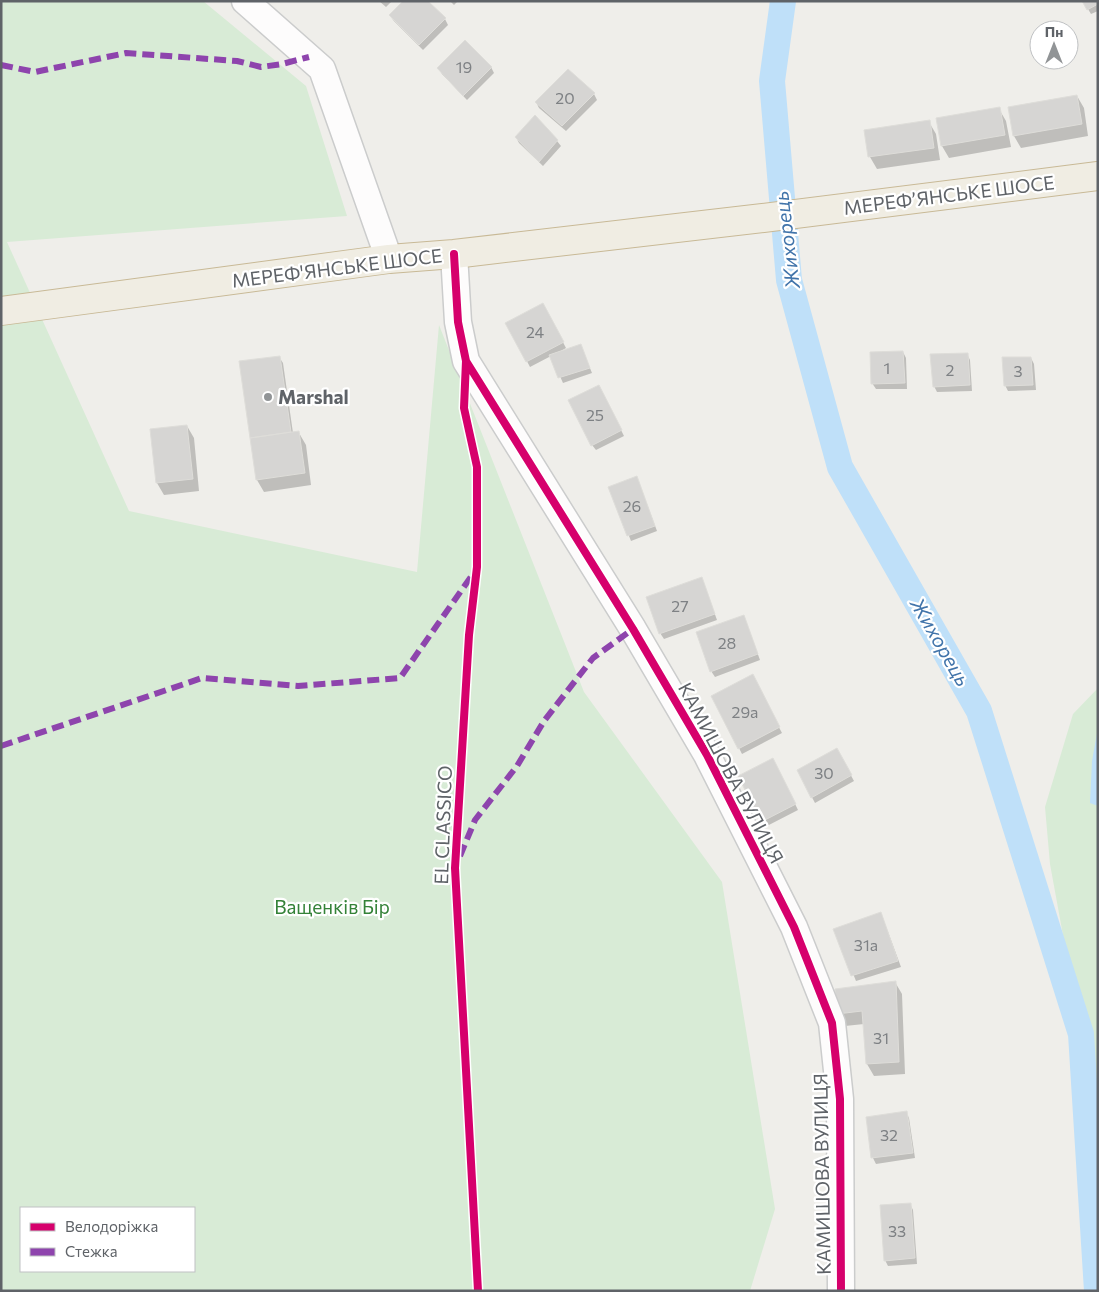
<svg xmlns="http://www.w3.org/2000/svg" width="1099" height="1292" font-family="Commissioner,sans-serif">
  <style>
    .green { fill: #d8ebd6; fill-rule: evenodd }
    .water { fill: #bfe0f9 }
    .shadow { fill: #0003 }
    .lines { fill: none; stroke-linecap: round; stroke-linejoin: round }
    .canal { stroke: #bfe0f9; stroke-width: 26 }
    .building { fill: #d6d5d3; stroke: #deddd9 }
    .street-casing { stroke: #cbcccc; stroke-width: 29 }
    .highway-casing { stroke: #c8b996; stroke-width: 30 }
    .street { stroke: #fdfcfc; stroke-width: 26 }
    .highway { stroke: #f0ede3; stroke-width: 28 }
    .quiet { stroke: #8e44ad; stroke-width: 6; stroke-dasharray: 12 6; stroke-linecap: butt }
    .cycleway-casing { stroke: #fff; stroke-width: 11 }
    .cycleway { stroke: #d6006c; stroke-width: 8 }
    .poi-dot { fill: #919496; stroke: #fff; stroke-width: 2 }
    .labels { text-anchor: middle; stroke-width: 4.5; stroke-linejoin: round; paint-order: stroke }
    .number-label { font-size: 16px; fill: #7e8184 }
    .street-label { font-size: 19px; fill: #5f6368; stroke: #fff }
    .poi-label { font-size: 19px; font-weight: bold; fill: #5f6368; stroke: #fff; text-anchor: start }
    .park-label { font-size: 19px; fill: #348238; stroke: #fff }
    .water-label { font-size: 20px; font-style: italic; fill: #4174aa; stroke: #fff }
  </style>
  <rect width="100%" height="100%" fill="#efeeea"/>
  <path class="green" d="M1,1H203L306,86L347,216L7,242L129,511L417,572L439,325L584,692L722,882L775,1209L750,1291H1ZM21,1208H194V1271H21Z
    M1098,688V1291L1081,1034L1050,864L1045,807L1073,714Z"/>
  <path class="water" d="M1098,728V806L1090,803L1092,761Z"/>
  <path class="shadow" d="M379,1H392L386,7Z
    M450,1H458L454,5Z
    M1083,1H1098V11L1091,14Z
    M390,16L445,19L448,25L423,50L394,21Z
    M491,67L494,73L467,100L442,74L439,68Z
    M568,71L594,94L597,100L566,131L539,108L536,102Z
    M1077,96L1084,108L1088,136L1021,148L1014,136L1009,108Z
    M999,109L1006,121L1011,147L949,158L942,146Z
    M929,122L936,134L940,160L877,169L870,157L866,131Z
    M516,137L557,141L561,146L543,166L519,143Z
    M543,304L566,348L561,351V352L583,351L592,373L563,383L551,356L530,367L507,323Z
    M903,352L906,358L907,389H876L872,383Z
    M967,354L970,360L972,391L937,392L934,386Z
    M279,357L283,363L293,433H299L306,445L311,485L264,492L257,480L241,363Z
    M1031,358L1034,364L1036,390L1008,391L1005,385Z
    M602,392L624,436L596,450L592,445Z
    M187,426L194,438L199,491L164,495L157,483Z
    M639,483L657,531L631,541L610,488Z
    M704,584L717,620L664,639L660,633Z
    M744,616L760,660L715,677L711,671Z
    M755,682L782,733L742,754L739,748Z
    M837,750L854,781L815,803L798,771Z
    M776,765L798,810L765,827L762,821Z
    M881,913L901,967L856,981L835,929Z
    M895,982L902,994L905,1074L874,1076L867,1064L864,1024L845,1026L838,1014Z
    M906,1112L909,1118L915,1158L876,1164L873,1158L867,1118Z
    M910,1204L913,1210L917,1264L888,1266L885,1260Z"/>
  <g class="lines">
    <path class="canal" d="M783,1L772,81L789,280L840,467L979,711L1081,1034L1097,1291"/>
  </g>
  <path class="building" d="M403,1H428L446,18L419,45L389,15Z
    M1082,1H1098V4L1087,10Z
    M465,40L492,67L463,96L437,68Z
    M568,69L595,93L562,126L535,102Z
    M1077,95L1082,124L1013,136L1008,107Z
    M1000,107L1005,135L941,146L936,118Z
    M535,115L558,140L539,162L515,137Z
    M930,120L934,148L868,157L864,130Z
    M543,303L564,342L526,362L505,323Z
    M581,344L590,368L558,378L549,355Z
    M903,351L905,383L871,384L870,352Z
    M968,353L970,385L933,387L930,354Z
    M280,356L291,432L250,438L239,361Z
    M1002,357H1031L1033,385L1004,386Z
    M599,385L622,430L591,446L568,400Z
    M187,425L193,479L156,483L150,429Z
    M299,431L305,473L256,480L250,438Z
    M637,476L655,526L627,536L608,487Z
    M702,577L715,614L659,634L646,597Z
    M744,615L758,654L710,672L696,632Z
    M753,674L780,727L738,749L711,696Z
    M837,748L852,775L811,798L797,770Z
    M773,758L796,804L761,822L738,776Z
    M881,912L898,961L851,976L833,929Z
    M896,981L899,1062L866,1064L862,1011L837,1014L835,989Z
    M907,1111L913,1153L871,1158L866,1117Z
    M911,1203L915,1258L884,1261L880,1205Z"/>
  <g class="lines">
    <g class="street-casing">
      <path id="street" d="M245,1L322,69L389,259
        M454,254L458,322L466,361L633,629L707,755L794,927L832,1023L840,1099L841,1291"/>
    </g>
    <g class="highway-casing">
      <path id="highway" d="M1,311L389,259L454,254L763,218L1098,176"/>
    </g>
    <use href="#street" class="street"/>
    <use href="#highway" class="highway"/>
    <path class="quiet" d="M1,65L35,72L126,53L237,61L261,67L282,64L309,57
      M1,746L202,678L298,686L400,678L475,571
      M460,856L475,820L517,766L544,721L593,658L633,629"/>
    <g class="cycleway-casing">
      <path id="cycleway" d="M454,254L458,322L466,361L633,629L707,755L794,927L832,1023L840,1099L841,1291
        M466,361L464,408L477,467V567L469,635L455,868L478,1291"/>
    </g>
    <use href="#cycleway" class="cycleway"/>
  </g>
  <circle class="poi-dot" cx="268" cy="397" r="5"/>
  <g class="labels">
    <g class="number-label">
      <text x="464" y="73">19</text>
      <text x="565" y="104">20</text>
      <text x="535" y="338">24</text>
      <text x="887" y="374">1</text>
      <text x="950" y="376">2</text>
      <text x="1018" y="377">3</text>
      <text x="595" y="421">25</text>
      <text x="632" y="512">26</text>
      <text x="680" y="612">27</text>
      <text x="727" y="649">28</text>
      <text x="745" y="718">29а</text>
      <text x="824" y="779">30</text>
      <text x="866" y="951">31а</text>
      <text x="881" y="1044">31</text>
      <text x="889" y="1141">32</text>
      <text x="897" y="1237">33</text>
    </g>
    <g class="street-label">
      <text transform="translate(949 195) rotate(-7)" y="7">МЕРЕФ’ЯНСЬКЕ ШОСЕ</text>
      <text transform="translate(337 268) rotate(-7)" y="7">МЕРЕФ'ЯНСЬКЕ ШОСЕ</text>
      <text transform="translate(731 773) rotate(62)" y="7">КАМИШОВА ВУЛИЦЯ</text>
      <text transform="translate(443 825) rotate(-88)" y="7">EL CLASSICO</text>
      <text transform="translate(822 1174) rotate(-91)" y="7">КАМИШОВА ВУЛИЦЯ</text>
    </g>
    <g class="poi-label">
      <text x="278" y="404">Marshal</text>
    </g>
    <g class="park-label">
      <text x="332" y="914">Ващенків Бір</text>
    </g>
    <g class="water-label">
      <text transform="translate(787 240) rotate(-97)" y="7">Жихорець</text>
      <text transform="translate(940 642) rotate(60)" y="7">Жихорець</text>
    </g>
  </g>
  <rect width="1099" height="1292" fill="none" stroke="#5f6368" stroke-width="5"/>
  <rect x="20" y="1207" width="175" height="65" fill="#ffffff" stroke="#bfc1c3"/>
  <rect x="30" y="1223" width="25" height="8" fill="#d6006c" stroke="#bfc1c3"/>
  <text x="65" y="1232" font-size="15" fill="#5f6368">Велодоріжка</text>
  <rect x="30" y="1248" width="25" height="8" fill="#8e44ad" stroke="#bfc1c3"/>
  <text x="65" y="1257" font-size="15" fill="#5f6368">Стежка</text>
  <g transform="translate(1054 45)"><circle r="24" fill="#ffffff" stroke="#bfc1c3"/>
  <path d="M0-4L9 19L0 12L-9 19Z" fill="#919496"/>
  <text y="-8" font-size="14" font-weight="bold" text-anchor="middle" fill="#5f6368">Пн</text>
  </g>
</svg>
